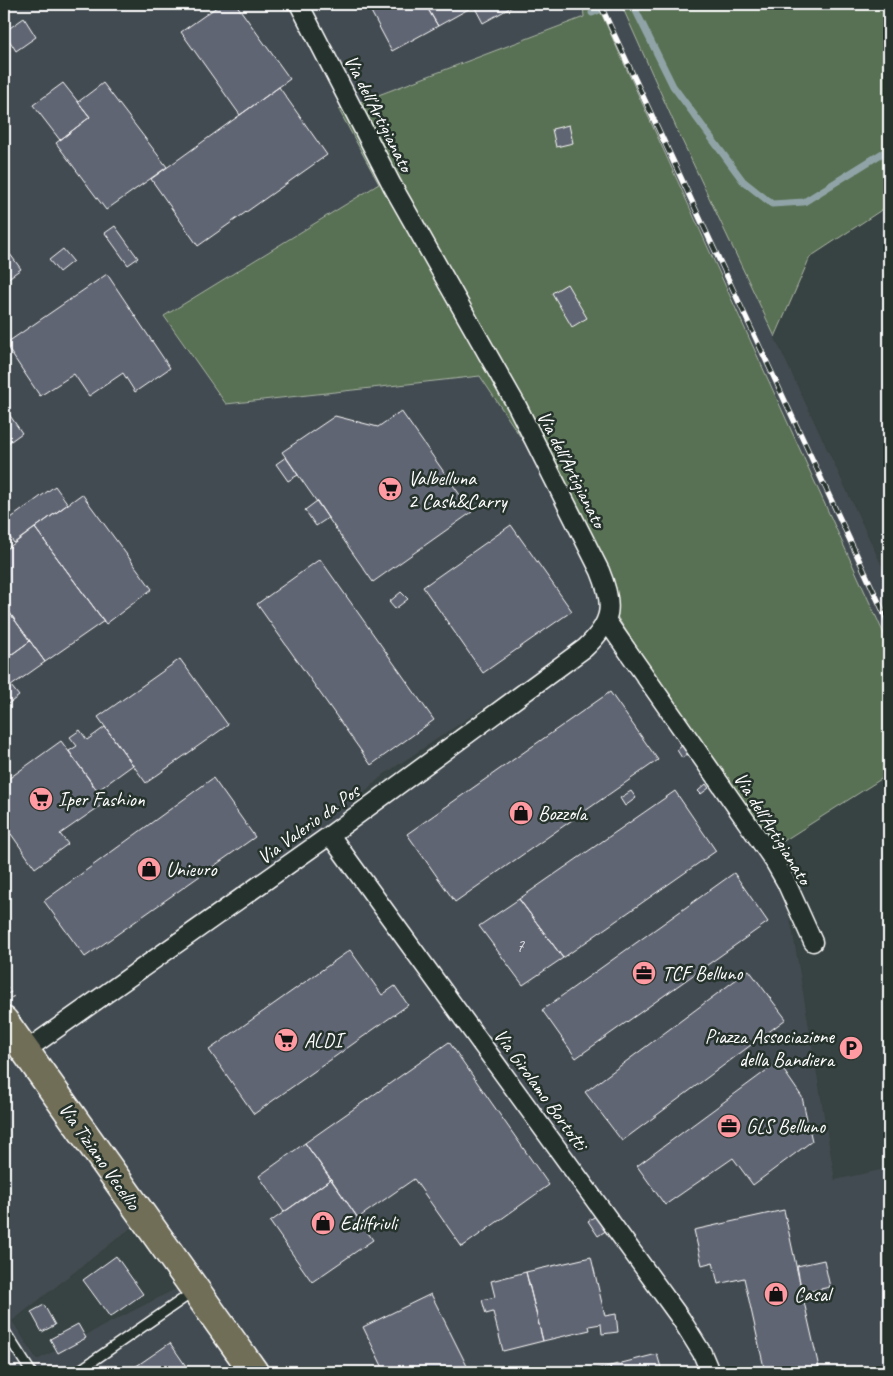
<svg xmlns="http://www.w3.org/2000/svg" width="893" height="1376" font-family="Caveat,sans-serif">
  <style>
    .built { fill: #434c51; fill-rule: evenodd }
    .green { fill: #586f53; stroke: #acb7a9 }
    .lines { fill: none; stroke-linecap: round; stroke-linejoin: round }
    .stream { stroke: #90a4a7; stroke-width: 7 }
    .building { fill: #606573; stroke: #fff }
    .lane-casing { stroke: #fff; stroke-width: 12 }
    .street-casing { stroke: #fff; stroke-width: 21 }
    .primary-casing { stroke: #fff; stroke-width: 31 }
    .path { stroke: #fff; stroke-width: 3; stroke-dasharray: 1 4; stroke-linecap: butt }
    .lane { stroke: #26332d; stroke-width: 9 }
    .street { stroke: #26332d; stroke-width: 18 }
    .primary { stroke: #716e59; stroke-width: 28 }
    .rail-casing { stroke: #fff; stroke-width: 5.5 }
    .rail { stroke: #26332d; stroke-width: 4; stroke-dasharray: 11; stroke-linecap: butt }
    .labels { text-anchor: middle; stroke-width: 5; stroke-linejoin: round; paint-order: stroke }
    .number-label { font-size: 18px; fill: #d7d8dc }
    .street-label { font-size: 20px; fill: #fff; stroke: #26332d }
    .poi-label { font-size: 20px; fill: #fff; stroke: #26332d; text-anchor: start }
  </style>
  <rect width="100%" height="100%" fill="#374242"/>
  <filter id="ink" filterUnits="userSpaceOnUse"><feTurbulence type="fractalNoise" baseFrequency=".02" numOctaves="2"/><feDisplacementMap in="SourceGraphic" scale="10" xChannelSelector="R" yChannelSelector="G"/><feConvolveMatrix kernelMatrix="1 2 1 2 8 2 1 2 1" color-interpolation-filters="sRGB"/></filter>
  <g filter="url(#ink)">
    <path class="built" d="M4,4H583L584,17L340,110L379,184L164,316L226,404L480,375L548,478L618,618L701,747L771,849L792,928L835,1180L889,1168V1372H4ZM597,632L330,825L383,775ZM151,1212L199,1277L37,1360L12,1321Z
      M597,4H621L680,136L889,581V645Z"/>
    <path class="green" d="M583,4H597L889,645V774L771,849L701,747L618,618L548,478L480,376L226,404L164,316L379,184L339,110L584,17Z
      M621,4H889V205L810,257L775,337L680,136Z"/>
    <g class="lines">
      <path class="stream" d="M629,4L634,7L673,86L743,181L772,204L804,202L889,149
        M592,13L614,4"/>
    </g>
    <path class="building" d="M221,4H236L290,79L240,115L181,32Z
      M367,4H425L438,26L392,51Z
      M425,4H517L483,23L474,6L438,26Z
      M24,18L36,37L16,51L4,32Z
      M63,83L90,117L60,140L33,105Z
      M103,83L167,167L106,210L56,143L90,117L78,102Z
      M279,87L327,155L198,246L151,179Z
      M569,125L573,143L556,147L552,129Z
      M115,226L138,258L128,265L105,233Z
      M4,246L21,269L7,279L4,275Z
      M63,249L73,261L59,272L49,260Z
      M107,274L170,368L135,392L123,373L89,396L74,374L40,396L5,344Z
      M567,284L587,318L572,327L552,293Z
      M4,407L22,433L4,446Z
      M401,411L472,512L373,582L282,452L335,416L378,427Z
      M286,457L298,475L288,481L276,464Z
      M55,486L68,504L14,543L4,529V523Z
      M82,494L152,589L106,624L35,528Z
      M317,501L328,518L316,526L305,510Z
      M511,525L572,611L483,673L423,587Z
      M35,528L104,621L45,662L4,605V551Z
      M320,559L434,720L371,765L257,604Z
      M401,592L408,599L395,609L389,602Z
      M4,605L30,641L4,660Z
      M30,641L45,662L11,686L19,696L4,707V660Z
      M180,659L228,725L146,783L98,717Z
      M610,692L658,760L455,902L407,834Z
      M105,727L133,765L97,791L69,751L77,746L70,737L80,730L87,740Z
      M61,741L106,802L60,834L68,844L35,868L11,834L4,839V782Z
      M683,745L689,753L682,758L677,750Z
      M213,778L255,837L85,957L44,901Z
      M706,784L709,788L701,794L698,791Z
      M631,791L636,798L625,806L620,798Z
      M675,791L716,851L563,958L519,899Z
      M734,873L768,922L576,1058L542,1010Z
      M519,899L563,958L523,985L479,926Z
      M350,950L382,995L395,986L408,1005L254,1114L209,1050Z
      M749,970L786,1019L622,1141L585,1092Z
      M449,1042L549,1185L462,1247L414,1179L358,1218L305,1143Z
      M778,1062L802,1097L812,1141L753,1185L733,1158L665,1205L637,1166Z
      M305,1143L331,1179L284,1212L259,1176Z
      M331,1179L373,1240L312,1282L270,1222Z
      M784,1210L802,1293L820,1372H765L744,1278L718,1284L713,1262L702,1265L694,1230Z
      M597,1215L607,1230L598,1236L588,1221Z
      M116,1256L143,1294L110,1317L83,1280Z
      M591,1257L605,1316L616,1314L618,1332L602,1334L601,1324L589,1326L590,1330L543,1341L526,1272Z
      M824,1260L830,1287L802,1293L797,1266Z
      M526,1272L543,1341L503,1351L493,1312L486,1314L482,1300L495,1297L491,1281Z
      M431,1294L470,1372H385L363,1327Z
      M44,1305L55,1325L42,1332L31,1312Z
      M78,1324L86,1338L58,1353L50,1339Z
      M170,1343L190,1372L196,1368L199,1372H139L135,1367Z
      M657,1354L662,1371L667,1370L668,1372H611L610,1366Z
      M610,1366L611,1372H584Z"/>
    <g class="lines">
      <g class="lane-casing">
        <path id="lane" d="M4,1330L31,1372
          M77,1372L193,1292"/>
      </g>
      <g class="street-casing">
        <path id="street" d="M606,620L774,861L786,882L813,942
          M330,835L681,1319L702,1353L710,1372
          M25,1051L330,835L585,648C613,622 614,605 600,571L517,406L392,185L299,4"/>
      </g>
      <g class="primary-casing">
        <path id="primary" d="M4,1021L254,1372"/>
      </g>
      <path class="path" d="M4,984L13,998"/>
      <use href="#lane" class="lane"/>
      <use href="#street" class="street"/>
      <use href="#primary" class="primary"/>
      <g class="rail-casing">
        <path id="rail" d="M600,4L889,624"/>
      </g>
      <use href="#rail" class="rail"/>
    </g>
  </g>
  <defs>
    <g id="supermarket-disc" transform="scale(1.25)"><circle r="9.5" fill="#ff9aa2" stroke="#26332d"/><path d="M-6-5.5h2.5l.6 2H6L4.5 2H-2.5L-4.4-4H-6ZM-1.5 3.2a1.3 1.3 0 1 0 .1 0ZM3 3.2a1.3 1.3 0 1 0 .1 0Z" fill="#111"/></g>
    <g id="shop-disc" transform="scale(1.25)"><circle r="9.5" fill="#ff9aa2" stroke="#26332d"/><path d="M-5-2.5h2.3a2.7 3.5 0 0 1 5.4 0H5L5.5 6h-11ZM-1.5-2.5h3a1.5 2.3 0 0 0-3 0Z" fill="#111"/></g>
    <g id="office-disc" transform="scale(1.25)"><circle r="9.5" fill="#ff9aa2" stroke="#26332d"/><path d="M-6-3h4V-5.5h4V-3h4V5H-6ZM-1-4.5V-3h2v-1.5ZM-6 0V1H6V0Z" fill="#111"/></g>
    <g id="parking-disc" transform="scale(1.25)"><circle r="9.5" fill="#ff9aa2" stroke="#26332d"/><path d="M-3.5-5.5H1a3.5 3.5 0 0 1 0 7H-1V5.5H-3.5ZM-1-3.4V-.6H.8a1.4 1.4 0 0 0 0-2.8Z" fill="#111"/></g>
  </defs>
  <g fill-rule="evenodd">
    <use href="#supermarket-disc" x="390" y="489"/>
    <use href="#supermarket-disc" x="41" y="799"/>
    <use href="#shop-disc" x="521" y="813"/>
    <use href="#shop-disc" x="149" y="869"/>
    <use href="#office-disc" x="644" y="973"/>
    <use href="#supermarket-disc" x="286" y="1040"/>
    <use href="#parking-disc" x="851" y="1048"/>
    <use href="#office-disc" x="729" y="1126"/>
    <use href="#shop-disc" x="323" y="1223"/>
    <use href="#shop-disc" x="776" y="1294"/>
  </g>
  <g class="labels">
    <g class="number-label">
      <text x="520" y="952">7</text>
    </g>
    <g class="street-label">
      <text transform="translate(379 113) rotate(63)" y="7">Via dell'Artigianato</text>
      <text transform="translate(572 469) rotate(63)" y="7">Via dell'Artigianato</text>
      <text transform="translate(308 824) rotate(-36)" y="7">Via Valerio da Pos</text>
      <text transform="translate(773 828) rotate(58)" y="7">Via dell'Artigianato</text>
      <text transform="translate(541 1089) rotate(54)" y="7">Via Girolamo Bortotti</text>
      <text transform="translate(100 1156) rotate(55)" y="7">Via Tiziano Vecellio</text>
    </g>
    <g class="poi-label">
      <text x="408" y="485">Valbelluna<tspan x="408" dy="23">2 Cash&amp;Carry</tspan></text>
      <text x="58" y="806">Iper Fashion</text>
      <text x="538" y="820">Bozzola</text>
      <text x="166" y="876">Unieuro</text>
      <text x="662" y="980">TCF Belluno</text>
      <text x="834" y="1043" text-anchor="end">Piazza Associazione<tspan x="834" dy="23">della Bandiera</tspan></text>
      <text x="304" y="1047">ALDI</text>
      <text x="746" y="1133">GLS Belluno</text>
      <text x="340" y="1230">Edilfriuli</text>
      <text x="794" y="1301">Casal</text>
    </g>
  </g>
  <rect width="893" height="1376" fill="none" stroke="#26332d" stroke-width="20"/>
  <rect x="10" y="10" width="873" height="1356" fill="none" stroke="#fff" stroke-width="2" filter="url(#ink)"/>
</svg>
